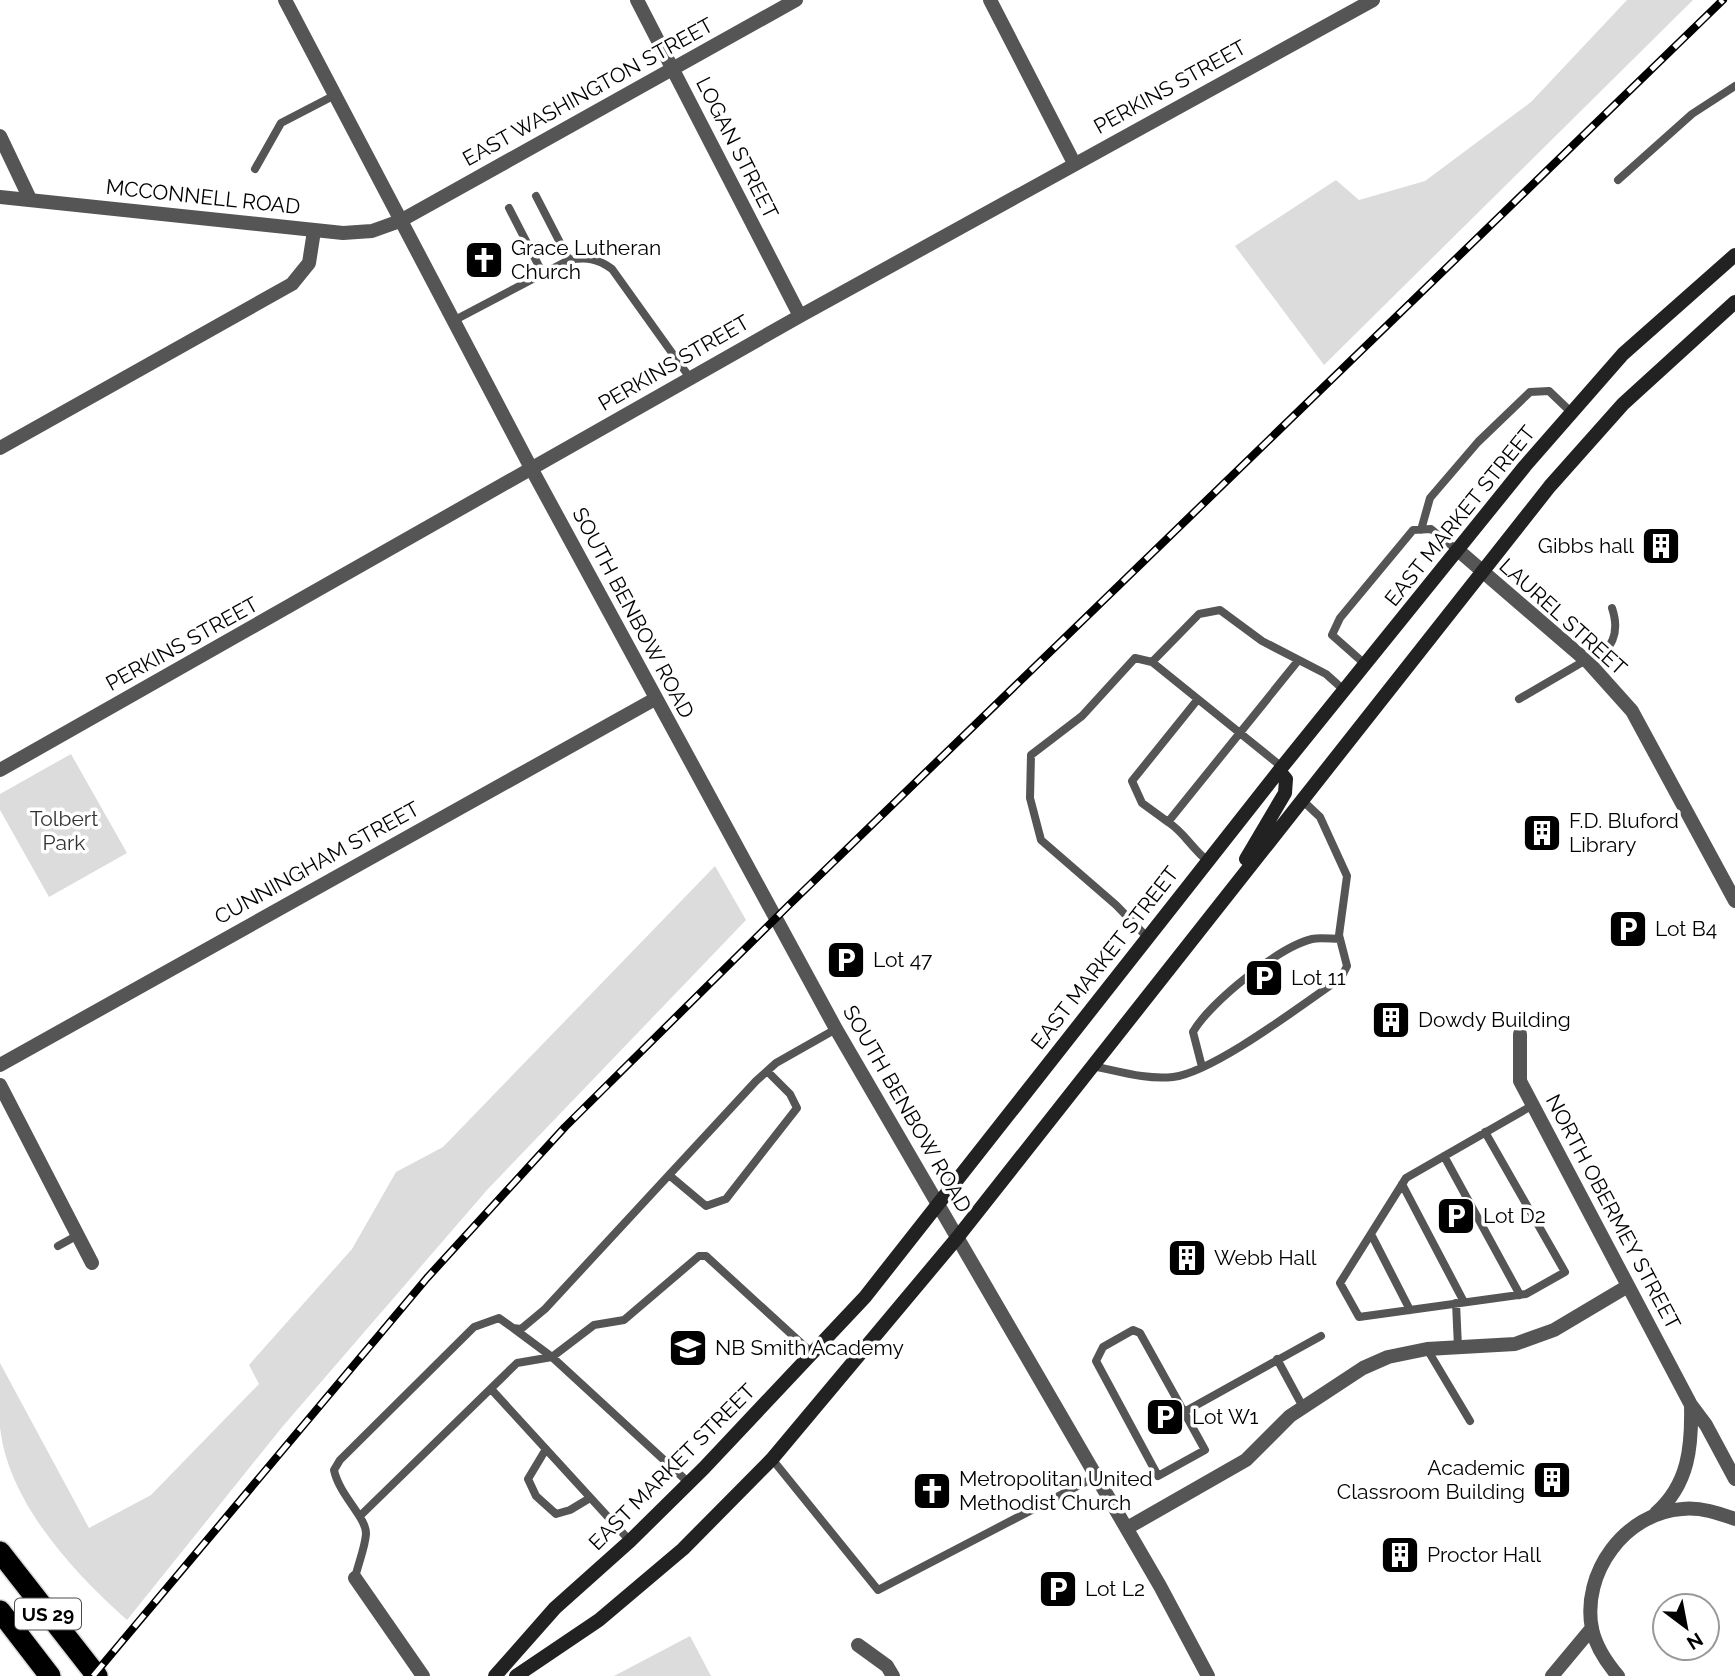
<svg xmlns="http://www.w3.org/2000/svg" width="1735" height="1676" font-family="Raleway,sans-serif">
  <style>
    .green { fill: #dcdcdc }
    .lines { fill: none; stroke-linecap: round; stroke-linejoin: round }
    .motorway-casing { stroke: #dbdbdb; stroke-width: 24 }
    .service { stroke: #555; stroke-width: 8 }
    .minor { stroke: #555; stroke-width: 14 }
    .tertiary { stroke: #555; stroke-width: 14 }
    .secondary { stroke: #222; stroke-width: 14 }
    .motorway { stroke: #000; stroke-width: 21 }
    .rail-casing { stroke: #000; stroke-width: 8 }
    .rail { stroke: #fff; stroke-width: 5; stroke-dasharray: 16; stroke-linecap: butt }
    .labels { text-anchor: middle; stroke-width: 7; stroke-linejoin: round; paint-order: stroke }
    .shield { fill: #fff; stroke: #4c4c4c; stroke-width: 2 }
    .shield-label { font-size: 19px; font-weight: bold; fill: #000 }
    .street-label { font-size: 21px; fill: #000; stroke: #fff }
    .poi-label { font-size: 21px; fill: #000; stroke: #fff; text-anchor: start }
    .park-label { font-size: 21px; fill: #333; stroke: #fff }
  </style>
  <rect width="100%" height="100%" fill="#fff"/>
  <path class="green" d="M1627,0H1693L1324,365L1235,246L1336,180L1359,200L1425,181L1531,102Z
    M71,754L127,853L49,897L0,810V794Z
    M715,866L746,920L487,1190L283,1426L127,1620C73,1572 8,1502 0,1427C0,1406 0,1384 0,1363L89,1528L151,1495L259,1384L249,1365L352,1249L396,1172L443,1147Z
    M690,1636L711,1676H614Z"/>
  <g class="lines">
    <g class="motorway-casing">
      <path id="motorway" d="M0,1552L97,1676
        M0,1611L50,1676"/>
    </g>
    <path class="service" d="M255,169L281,123L335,95
      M1618,180L1692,114L1735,86
      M536,196L569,260
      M509,208L543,274
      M453,321L569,260C586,257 597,258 612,269L690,378
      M1421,530L1430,498L1478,442L1530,392L1549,391L1572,413
      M1152,662L1199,614L1220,610L1262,641L1326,674L1345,691
      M1366,665L1332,635L1340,618L1413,530L1431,529L1458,551
      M1592,666C1611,647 1621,635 1612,608
      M1519,699L1586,660
      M1168,822L1142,803L1132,781L1198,699
      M1208,861C1192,849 1185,833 1168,822L1297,662
      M1147,937L1116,905L1041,840L1030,798L1031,755L1082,716L1135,658L1152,662L1282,767
      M1092,1066C1118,1071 1146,1080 1173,1077C1214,1072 1303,1004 1341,978L1347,966L1339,935L1347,876L1320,817L1302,800
      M1202,1067L1193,1032C1209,1003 1279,947 1312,939C1320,937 1331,939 1340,939
      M1485,1132L1565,1272L1526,1294L1359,1317L1340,1283L1406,1178L1533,1105
      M1444,1156L1520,1295
      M669,1175L706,1206L726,1199L797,1108L790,1094L767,1071
      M1402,1184L1464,1302
      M1371,1234L1410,1310
      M58,1246L78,1235
      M1456,1303L1458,1347
      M513,1328L552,1357L689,1483
      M1427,1349L1470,1421
      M1277,1359L1303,1407
      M491,1389L630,1541
      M1184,1412L1140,1333L1133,1330L1103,1347L1096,1361L1158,1476L1205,1450L1184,1412L1321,1336
      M546,1449L528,1479L536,1496L556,1514L570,1510L590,1498
      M772,1459L878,1590L1097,1476
      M360,1516L517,1363L552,1357L594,1325L624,1320L699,1256H706L813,1354
      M355,1578C358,1564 365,1548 366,1534C367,1518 339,1495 334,1470L340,1460L474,1327L499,1318L513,1328L521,1329L545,1309L756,1081L776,1063L836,1029"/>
    <path class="minor" d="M637,0L800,316
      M990,0L1074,163
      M0,136L30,199
      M0,448L292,284L309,263L314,231
      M1459,551L1589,663L1632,711L1735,901
      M0,770L800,316L1373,0
      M1520,1034V1081L1691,1405
      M0,1065L655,699
      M0,1085L92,1263
      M1656,1513C1689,1484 1692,1446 1691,1405L1706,1425L1735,1479
      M1127,1528L1246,1460L1290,1416L1363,1368L1388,1357L1427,1349L1515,1344L1554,1330L1628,1286
      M355,1578L423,1676
      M858,1645L887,1666L893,1676
      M1552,1676L1592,1628
      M1618,1676C1606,1662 1596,1647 1592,1629C1581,1573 1625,1513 1682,1509C1701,1507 1718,1513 1735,1519"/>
    <path class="tertiary" d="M285,0L531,468L836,1029L1160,1586L1208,1676
      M0,197L343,233L372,231L400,221L796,0"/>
    <path class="secondary" d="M1246,859L1285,793L1286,779L1279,771
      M495,1676L555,1608L630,1541L704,1468L865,1297L1282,767L1525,466L1623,354L1735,255
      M516,1676L599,1620L683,1549L772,1459L957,1238L1550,486L1623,404L1735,302"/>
    <use href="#motorway" class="motorway"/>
    <g class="rail-casing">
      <path id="rail" d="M93,1676L427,1278L565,1127L789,905L1723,0"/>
    </g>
    <use href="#rail" class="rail"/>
  </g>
  <defs>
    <g id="church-square" transform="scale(2.0125)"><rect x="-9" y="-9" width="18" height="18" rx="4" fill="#000" stroke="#fff"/><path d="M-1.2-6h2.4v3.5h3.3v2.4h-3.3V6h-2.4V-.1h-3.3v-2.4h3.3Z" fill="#fff"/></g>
    <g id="building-square" transform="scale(2.0125)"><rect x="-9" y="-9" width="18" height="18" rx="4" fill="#000" stroke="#fff"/><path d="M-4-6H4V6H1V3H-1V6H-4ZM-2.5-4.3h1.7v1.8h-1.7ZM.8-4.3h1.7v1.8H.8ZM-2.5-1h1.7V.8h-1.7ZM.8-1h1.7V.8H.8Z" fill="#fff"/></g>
    <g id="parking-square" transform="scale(2.0125)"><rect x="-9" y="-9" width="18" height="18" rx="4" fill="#000" stroke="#fff"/><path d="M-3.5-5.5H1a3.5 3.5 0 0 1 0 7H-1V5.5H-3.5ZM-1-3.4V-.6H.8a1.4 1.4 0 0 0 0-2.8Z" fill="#fff"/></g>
    <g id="school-square" transform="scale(2.0125)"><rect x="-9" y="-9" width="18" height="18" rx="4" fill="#000" stroke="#fff"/><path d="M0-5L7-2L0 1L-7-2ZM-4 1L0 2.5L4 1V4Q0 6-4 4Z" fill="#fff"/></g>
  </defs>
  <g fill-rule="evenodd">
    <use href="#church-square" x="484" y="260"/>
    <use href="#building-square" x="1661" y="546"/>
    <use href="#building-square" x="1542" y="833"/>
    <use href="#parking-square" x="1628" y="929"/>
    <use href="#parking-square" x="846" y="960"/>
    <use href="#parking-square" x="1264" y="978"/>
    <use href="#building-square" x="1391" y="1020"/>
    <use href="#parking-square" x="1456" y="1216"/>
    <use href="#building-square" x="1187" y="1258"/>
    <use href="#school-square" x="688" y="1348"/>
    <use href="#parking-square" x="1165" y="1417"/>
    <use href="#building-square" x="1552" y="1480"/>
    <use href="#church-square" x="932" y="1491"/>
    <use href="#building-square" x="1400" y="1555"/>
    <use href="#parking-square" x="1058" y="1589"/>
  </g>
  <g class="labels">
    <rect class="shield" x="15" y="1598.5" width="66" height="31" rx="5"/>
    <g class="shield-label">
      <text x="48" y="1621">US 29</text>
    </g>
    <g class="street-label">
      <text transform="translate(1170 87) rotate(-29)" y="7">PERKINS STREET</text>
      <text transform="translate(588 92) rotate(-29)" y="7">EAST WASHINGTON STREET</text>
      <text transform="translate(737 148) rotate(63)" y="7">LOGAN STREET</text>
      <text transform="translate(203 197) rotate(6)" y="7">MCCONNELL ROAD</text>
      <text transform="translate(674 363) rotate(-30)" y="7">PERKINS STREET</text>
      <text transform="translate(1460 516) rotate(-51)" y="7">EAST MARKET STREET</text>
      <text transform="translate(633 613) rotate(62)" y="7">SOUTH BENBOW ROAD</text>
      <text transform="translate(1563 617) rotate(42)" y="7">LAUREL STREET</text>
      <text transform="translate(182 644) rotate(-29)" y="7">PERKINS STREET</text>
      <text transform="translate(317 863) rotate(-29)" y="7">CUNNINGHAM STREET</text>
      <text transform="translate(1105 958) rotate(-52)" y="7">EAST MARKET STREET</text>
      <text transform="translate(907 1109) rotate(60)" y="7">SOUTH BENBOW ROAD</text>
      <text transform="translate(1613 1212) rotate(62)" y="7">NORTH OBERMEY STREET</text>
      <text transform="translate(672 1467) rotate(-45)" y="7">EAST MARKET STREET</text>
    </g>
    <g class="poi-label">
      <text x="511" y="255">Grace Lutheran<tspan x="511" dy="24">Church</tspan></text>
      <text x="1634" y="553" text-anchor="end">Gibbs hall</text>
      <text x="1569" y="828">F.D. Bluford<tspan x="1569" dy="24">Library</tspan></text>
      <text x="1655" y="936">Lot B4</text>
      <text x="873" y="967">Lot 47</text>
      <text x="1291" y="985">Lot 11</text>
      <text x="1418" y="1027">Dowdy Building</text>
      <text x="1483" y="1223">Lot D2</text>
      <text x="1214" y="1265">Webb Hall</text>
      <text x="715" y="1355">NB Smith Academy</text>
      <text x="1192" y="1424">Lot W1</text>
      <text x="1525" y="1475" text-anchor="end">Academic<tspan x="1525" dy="24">Classroom Building</tspan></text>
      <text x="959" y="1486">Metropolitan United<tspan x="959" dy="24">Methodist Church</tspan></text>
      <text x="1427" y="1562">Proctor Hall</text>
      <text x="1085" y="1596">Lot L2</text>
    </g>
    <g class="park-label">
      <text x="64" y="826">Tolbert<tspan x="64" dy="24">Park</tspan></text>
    </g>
  </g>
  <g transform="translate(1686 1627) rotate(148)"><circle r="33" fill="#ffffff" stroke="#999999" stroke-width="2"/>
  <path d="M0-5L12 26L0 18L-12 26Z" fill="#000000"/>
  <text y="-10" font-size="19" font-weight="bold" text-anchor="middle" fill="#000000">N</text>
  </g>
</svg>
